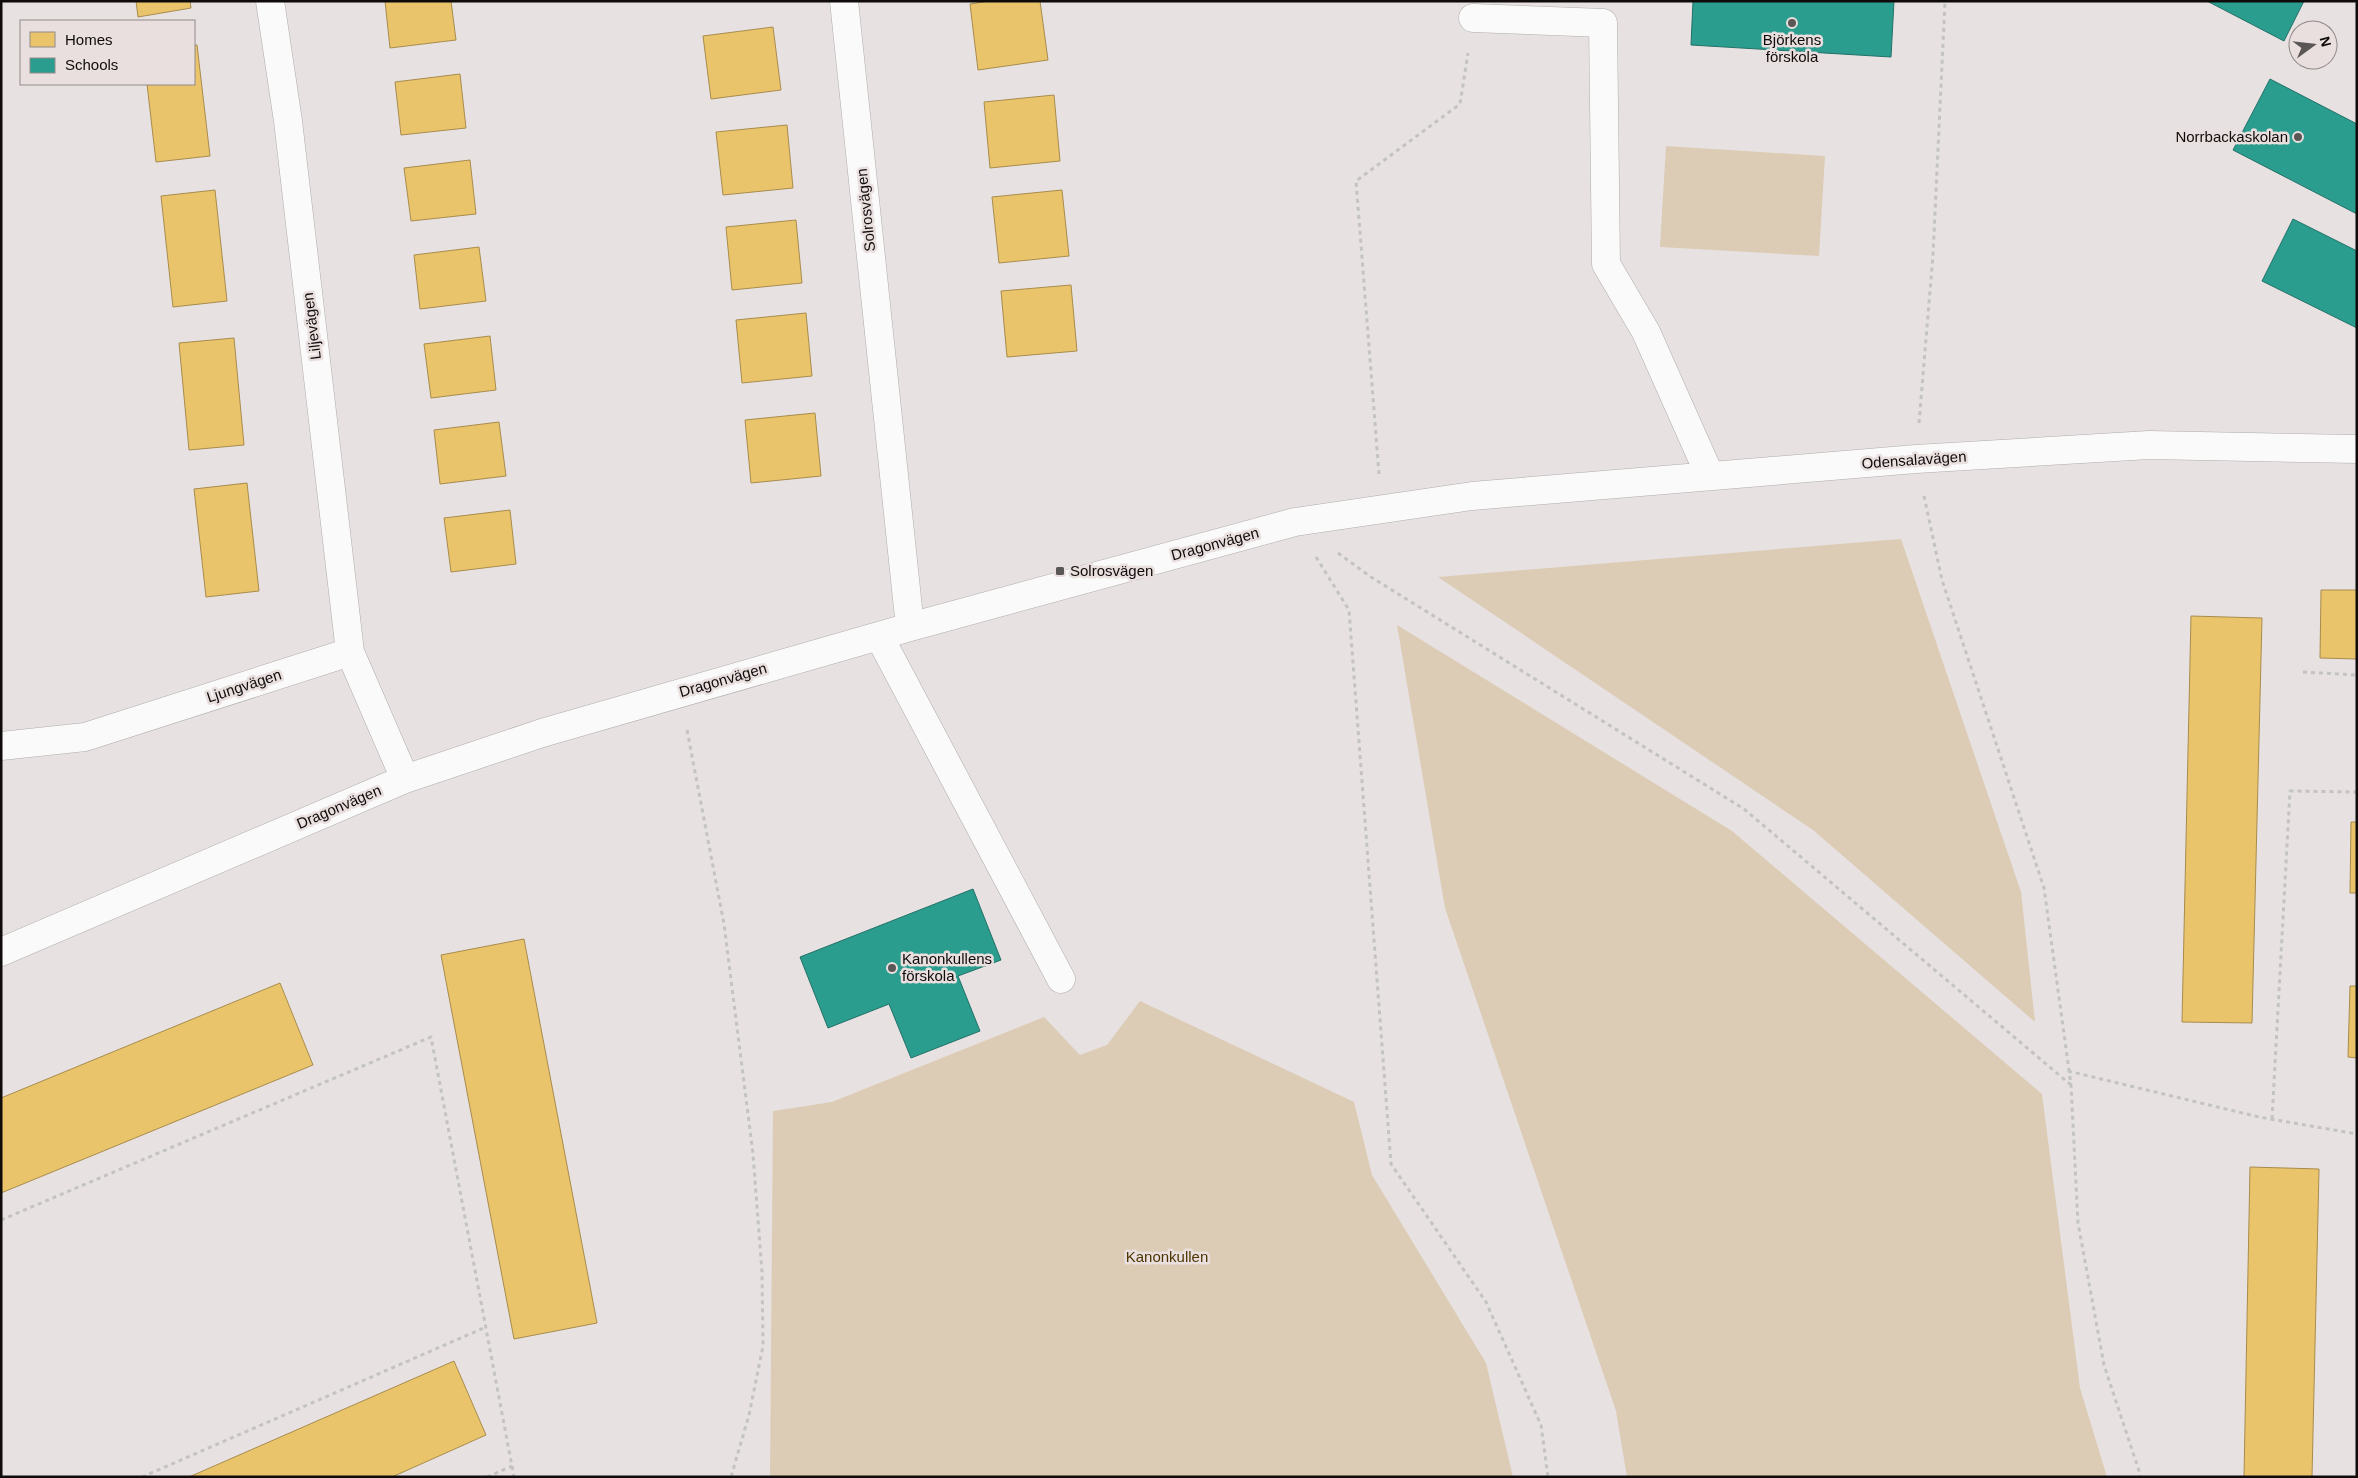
<svg xmlns="http://www.w3.org/2000/svg" width="2358" height="1478" font-family="Arial,sans-serif">
  <style>
    .green { fill: #dcccb5 }
    .homes { fill: #e9c46a; stroke: #a88c4e }
    .schools { fill: #2a9d8f; stroke: #227167 }
    .lines { fill: none; stroke-linecap: round; stroke-linejoin: round }
    .minor-casing { stroke: #b0acac; stroke-width: 29 }
    .path { stroke: #c4c3c3; stroke-width: 3; stroke-dasharray: 4 4; stroke-linecap: butt }
    .minor { stroke: #fbfafa; stroke-width: 28 }
    .poi-dot { fill: #5b5656; stroke: #e9dfdf; stroke-width: 2 }
    .labels { text-anchor: middle; stroke-width: 5; stroke-linejoin: round; paint-order: stroke }
    .poi-label { font-size: 15px; fill: #0f0b0b; stroke: #e9dfdf; text-anchor: start }
    .street-label { font-size: 15px; fill: #0f0b0b; stroke: #e9dfdf }
    .park-label { font-size: 15px; fill: #4e3500; stroke: #e9dfdf }
  </style>
  <rect width="100%" height="100%" fill="#e7e1e1"/>
  <path class="green" d="M1666,146L1825,156L1819,256L1660,247Z
    M1901,539L2021,892L2035,1022L1813,830L1438,577Z
    M1397,625L1732,831L2042,1094L2080,1388L2107,1477H1627L1616,1411L1445,908Z
    M1140,1001L1354,1102L1372,1175L1486,1363L1513,1477H770L773,1111L832,1102L1044,1017L1080,1055L1107,1045Z"/>
  <path class="homes" d="M136,1H190L191,8L138,17Z
    M385,1H451L456,40L390,48Z
    M989,1H1040L1048,60L978,70L970,4Z
    M773,27L781,90L711,99L703,36Z
    M194,45H197L210,156L156,162L147,84H194Z
    M460,74L466,128L401,135L395,82Z
    M1054,95L1060,161L990,168L984,102Z
    M787,125L793,188L723,195L716,132Z
    M470,160L476,214L411,221L404,168Z
    M215,190L227,301L173,307L161,196Z
    M1062,190L1069,256L999,263L992,197Z
    M796,220L802,283L732,290L726,227Z
    M479,247L486,301L420,309L414,255Z
    M1071,285L1077,351L1007,357L1001,291Z
    M806,313L812,376L742,383L736,320Z
    M490,336L496,390L431,398L424,344Z
    M234,338L244,445L189,450L179,343Z
    M815,413L821,476L751,483L745,420Z
    M499,422L506,476L440,484L434,430Z
    M247,483L259,591L206,597L194,489Z
    M510,510L516,564L451,572L444,518Z
    M2321,590H2357V659L2320,658Z
    M2191,616L2262,618L2252,1023L2182,1022Z
    M2351,822H2357V893H2350Z
    M524,939L597,1323L514,1339L441,955Z
    M280,983L313,1065L1,1193V1098Z
    M2350,986H2357V1058L2348,1057Z
    M2250,1167L2319,1169L2312,1477H2244Z
    M454,1361L486,1435L392,1477H189Z"/>
  <path class="schools" d="M1693,1H1894L1891,57L1691,45Z
    M2207,1H2304L2284,41Z
    M2270,79L2357,124V214L2233,150Z
    M2293,219L2357,251V328L2262,281Z
    M973,889L1001,960L958,976L980,1031L911,1058L889,1004L828,1028L800,957Z"/>
  <g class="lines">
    <g class="minor-casing">
      <path id="minor" d="M270,1L288,121L350,652L405,779
        M844,1L910,627
        M1473,18L1603,23L1606,264L1646,332L1710,476
        M879,636L1061,979
        M1,746L85,737L350,652
        M1,952L405,779L542,733L910,627L1295,522L1472,496L1916,459L2149,445L2357,449"/>
    </g>
    <path class="path" d="M1919,423L1933,255L1945,1
      M1379,474L1356,181L1460,104L1468,53
      M1924,496L1942,580L2044,888L2071,1085L2078,1223L2104,1365L2141,1477
      M1338,553L1371,577L1744,809L2071,1085
      M1316,557L1349,610L1391,1164L1486,1302L1541,1425L1548,1477
      M2303,672L2357,675
      M687,730L724,924L753,1154L762,1272L763,1346L749,1415L731,1477
      M2068,1071L2259,1117L2357,1134
      M2272,1119L2290,791L2357,792
      M1,1220L431,1037L514,1477
      M142,1477L486,1327
      M487,1477L512,1466"/>
    <use href="#minor" class="minor"/>
  </g>
  <g class="poi-dot">
    <circle cx="1792" cy="23" r="5"/>
    <circle cx="2298" cy="137" r="5"/>
    <rect x="1055" y="566" width="10" height="10" rx="2.5"/>
    <circle cx="892" cy="968" r="5"/>
  </g>
  <g class="labels">
    <g class="poi-label">
      <text x="1792" y="45" text-anchor="middle">Björkens<tspan x="1792" dy="17">förskola</tspan></text>
      <text x="2288" y="142" text-anchor="end">Norrbackaskolan</text>
      <text x="1070" y="576">Solrosvägen</text>
      <text x="902" y="964">Kanonkullens<tspan x="902" dy="17">förskola</tspan></text>
    </g>
    <g class="street-label">
      <text transform="translate(866 210) rotate(-96)" y="5">Solrosvägen</text>
      <text transform="translate(312 326) rotate(-97)" y="5">Liljevägen</text>
      <text transform="translate(1914 460) rotate(-4)" y="5">Odensalavägen</text>
      <text transform="translate(1215 544) rotate(-15)" y="5">Dragonvägen</text>
      <text transform="translate(723 680) rotate(-16)" y="5">Dragonvägen</text>
      <text transform="translate(244 686) rotate(-18)" y="5">Ljungvägen</text>
      <text transform="translate(339 807) rotate(-23)" y="5">Dragonvägen</text>
    </g>
    <g class="park-label">
      <text x="1167" y="1262">Kanonkullen</text>
    </g>
  </g>
  <rect width="2358" height="1478" fill="none" stroke="#0f0b0b" stroke-width="5"/>
  <rect x="20" y="20" width="175" height="65" fill="#e9dfdf" stroke="#928a8a"/>
  <rect x="30" y="32" width="25" height="15" fill="#e9c46a" stroke="#928a8a"/>
  <text x="65" y="45" font-size="15" fill="#0f0b0b">Homes</text>
  <rect x="30" y="58" width="25" height="15" fill="#2a9d8f" stroke="#928a8a"/>
  <text x="65" y="70" font-size="15" fill="#0f0b0b">Schools</text>
  <g transform="translate(2313 45) rotate(75)"><circle r="24" fill="#e9dfdf" stroke="#928a8a"/>
  <path d="M0-4L9 19L0 12L-9 19Z" fill="#5b5656"/>
  <text y="-8" font-size="14" font-weight="bold" text-anchor="middle" fill="#0f0b0b">N</text>
  </g>
</svg>
